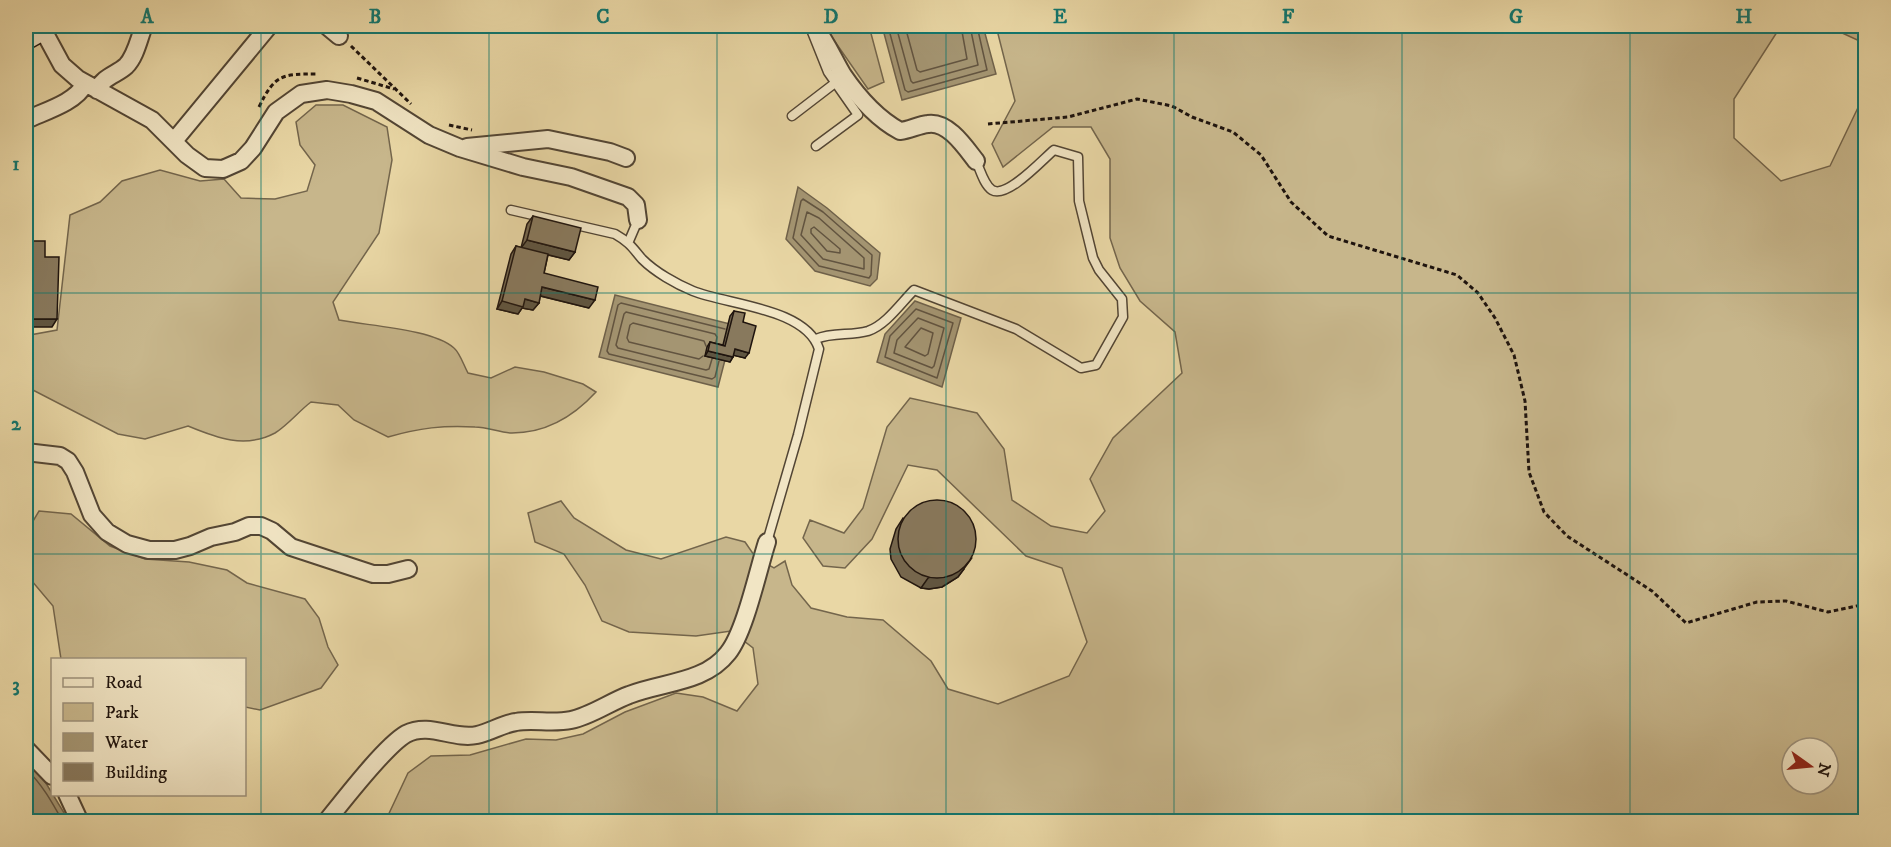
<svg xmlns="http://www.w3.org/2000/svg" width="1891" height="847" font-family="'IM FELL DW Pica',serif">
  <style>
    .green { fill: #c7b68b; stroke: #73654c; stroke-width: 1.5; fill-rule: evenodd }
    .water { fill: #a49572; stroke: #6f614a; stroke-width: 1.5 }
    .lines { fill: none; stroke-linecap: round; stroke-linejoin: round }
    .shore { stroke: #625440; stroke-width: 1.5 }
    .lane-casing { stroke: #524534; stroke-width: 11 }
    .street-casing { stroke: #524534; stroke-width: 20 }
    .secondary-casing { stroke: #1f140e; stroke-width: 27 }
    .path { stroke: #1f140e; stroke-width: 3; stroke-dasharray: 4.5 3; stroke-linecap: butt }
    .lane { stroke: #f1e5c4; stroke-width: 8 }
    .street { stroke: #f1e5c4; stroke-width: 16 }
    .secondary { stroke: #f1e5c4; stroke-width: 24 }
    .wall { fill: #756850; stroke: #1f140e; stroke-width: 1.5 }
    .shaded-wall { fill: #5f5541; stroke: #1f140e; stroke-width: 1.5 }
    .building { fill: #88795d; stroke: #1f140e; stroke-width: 1.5 }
    .grid { fill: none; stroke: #0f766e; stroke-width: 1.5; stroke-opacity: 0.55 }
    .neatline { fill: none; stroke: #0f766e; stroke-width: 2 }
    .grid-label { font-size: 20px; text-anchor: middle; font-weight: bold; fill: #0f766e }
  </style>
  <rect width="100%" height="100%" fill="#e9d7a5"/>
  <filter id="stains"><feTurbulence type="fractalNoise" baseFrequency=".00333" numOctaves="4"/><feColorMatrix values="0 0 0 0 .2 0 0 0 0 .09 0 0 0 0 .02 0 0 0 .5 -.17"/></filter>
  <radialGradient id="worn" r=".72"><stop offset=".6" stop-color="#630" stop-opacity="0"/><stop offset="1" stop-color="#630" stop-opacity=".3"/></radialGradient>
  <path class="green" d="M824,26H869L884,82L868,89Z
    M996,26H1777L1779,29L1734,99V138L1781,181L1830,166L1865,93V821L385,822L408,773L431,756L470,755L526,739L556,740L583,734L625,712L676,693L703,697L737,711L758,684L753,648L731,631L696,636L629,632L602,621L585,585L564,554L535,542L528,513L561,501L574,518L626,550L661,559L726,537L745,542L756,558L774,568L785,561L792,585L811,608L847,617L883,620L931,661L948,689L998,704L1069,676L1087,642L1062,568L1026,556L937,470L908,465L872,539L845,568L823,566L803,538L810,520L844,533L863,508L887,427L910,398L977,413L1004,449L1012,500L1051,526L1087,533L1105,511L1090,479L1113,438L1182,373L1175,332L1140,301L1120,268L1110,238V159L1091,127H1053L1003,167L992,144L1015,101ZM1792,748H1828V784H1792Z
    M1827,26H1865V52L1864,43Z
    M316,105H343L387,127L392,160L379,233L333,302L339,320C369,326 433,329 454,348C460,353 464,366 468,373L491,378L515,367L544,372L583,384L596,392C574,416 546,433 512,433C500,433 488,427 475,427C444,425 419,428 388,437L354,420L338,405L311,402C299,411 288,425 275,433C245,449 217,438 188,426L145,439L118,434L27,387L26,348L30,335L57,330L70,215L100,202L122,181L160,170L200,181L224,179L241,198L275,199L307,191L315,165L300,145L296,122Z
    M39,511L71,514L110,546L145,559L189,562L227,570L247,583L305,599L319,618L328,647L338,665L321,688L260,710L245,707L244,660L61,659L53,606L26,574V529L29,528Z"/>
  <path class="water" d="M882,26H983L996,74L902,100Z
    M798,187L827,208L880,253L877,279L870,286L815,271L786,239Z
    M615,295L734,325L718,387L599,357Z
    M915,301L961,318L942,387L877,362L885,334Z
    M26,761L41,775L69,821H26Z"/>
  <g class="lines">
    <path class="shore" d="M888,26L905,90L908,92L987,70L977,26
      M896,26L911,81L913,83L978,65L970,26
      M905,26L917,70L920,72L967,59L961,26
      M803,199L823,212L872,255L871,275L869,278L819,266L793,238L801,201Z
      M807,212L819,218L864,258V269L823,259L801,235Z
      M814,227L840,249V253L827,251L811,233V229Z
      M916,309L953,323L937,378L885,357L890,336Z
      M918,318L944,328L934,366L932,368L894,353L897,340Z
      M921,328L933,333L928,354L925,356L905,347Z
      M703,356L699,359L629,342L627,338L630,325L633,323L704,341L706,346
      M712,359L709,369L706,370L618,348L616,345L624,314L626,312L715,334L717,337L716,342
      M719,361L715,377L712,379L609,354L607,351L618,305L621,303L725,329
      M26,769C42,784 52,802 63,822"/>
    <g class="lane-casing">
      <path id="lane" d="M812,32L828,72L858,115L816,146
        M792,116L835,83
        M511,210L615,234C629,242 632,247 642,259C655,272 676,284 693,291C728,305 806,308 819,349L798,435L767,542
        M629,241L638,220
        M816,339C833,332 851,336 868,331C886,325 901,303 914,290L1016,329L1081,368L1096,365L1123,317L1122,299L1099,270L1093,258L1079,201L1078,157L1054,150C1042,160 1007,199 992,190C984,185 980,169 976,161"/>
    </g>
    <g class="street-casing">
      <path id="street" d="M45,26L42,28L62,65L78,79L152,120L187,155L205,168L223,169L241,161L253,148L276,112L301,94L327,90L351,94L376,101L429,135L460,148L523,167L571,177L628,197L636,205L638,220
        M327,26L339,36
        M814,26C826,41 833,58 843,75C858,97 876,118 900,131C910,130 918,125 928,124C948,121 965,147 976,161
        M97,90C104,76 116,75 126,66C136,56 139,38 144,26
        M26,120C45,111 75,103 85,84
        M174,141L269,26
        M467,147L548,139L610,152L626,158
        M26,452L60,456L68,461L75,472L92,515L107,532L127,544L149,550H175L190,546L211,537L235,532L249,526H261L272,531L291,547L373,574H388L408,569
        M26,749L52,776
        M67,794L80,822
        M326,822C343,801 385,746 406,734C430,722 453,740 477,735C491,732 502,724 516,722C534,719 552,724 571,720C591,716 610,702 629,695C662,682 705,683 728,653C745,632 758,570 767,542"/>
    </g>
    <g class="secondary-casing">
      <path id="secondary" d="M26,37L42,28"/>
    </g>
    <path class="path" d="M351,46L411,104
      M357,78L394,89
      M259,107C275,74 282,74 317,74
      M988,124L1068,117L1137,99L1172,106L1192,117L1233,132L1261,155L1291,202L1328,236L1457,275L1478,293L1495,318L1514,355L1525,401L1529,472L1544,512L1567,536L1652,591L1686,623L1757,602L1786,601L1828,612L1866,604
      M449,125L472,130"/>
    <use href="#lane" class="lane"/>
    <use href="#street" class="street"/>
    <use href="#secondary" class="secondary"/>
  </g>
  <path class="wall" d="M533,216L575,252L569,260L548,255L544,273L589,308L540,296L539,303L533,310L522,308L518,314L497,309L511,254L516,246L521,248L527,224Z
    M734,311L743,322L745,358L734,355L730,362L705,356L707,347L710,342L723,345L730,316Z
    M903,518L964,569L958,577L942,587L929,589L921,588L901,577L891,559L890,549L896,529Z"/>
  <path class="shaded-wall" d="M527,240L575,252L569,260L521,248Z
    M542,287L595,300L589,308L537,295Z
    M525,299L539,303L533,310L522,308L518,314L497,309L502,301Z
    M26,319H57L52,327H26Z
    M735,349L749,353L745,358L732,355Z
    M708,351L733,357L730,362L705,356Z
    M971,559L958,577L942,587L929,589L921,588L928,578Z"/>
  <path class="building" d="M533,216L581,228L575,252L527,240Z
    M26,241H45V257H59L57,319H26Z
    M516,246L548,254L544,273L598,287L595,300L542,287L539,303L525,299L523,307L502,301Z
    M734,311L745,313L743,322L756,326L749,353L735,349L733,357L708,351L710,342L725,346Z
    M898 539a39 39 0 1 1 78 0a39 39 0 1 1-78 0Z"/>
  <path class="grid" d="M261,26V822M489,26V822M717,26V822M946,26V822M1174,26V822M1402,26V822M1630,26V822M26,293H1866M26,554H1866"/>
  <rect width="1891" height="847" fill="none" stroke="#e9d7a5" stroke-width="66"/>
  <rect x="51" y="658" width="195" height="138" fill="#f1e5c4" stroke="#9d917b" stroke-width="1.5"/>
  <rect x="63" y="678" width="30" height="9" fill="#f1e5c4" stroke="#9d917b" stroke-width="1.5"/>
  <text x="105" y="688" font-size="18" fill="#1f140e">Road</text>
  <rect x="63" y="703" width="30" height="18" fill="#c7b68b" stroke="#9d917b" stroke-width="1.5"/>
  <text x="105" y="718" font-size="18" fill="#1f140e">Park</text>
  <rect x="63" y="733" width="30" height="18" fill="#a49572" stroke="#9d917b" stroke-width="1.5"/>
  <text x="105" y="748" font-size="18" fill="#1f140e">Water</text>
  <rect x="63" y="763" width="30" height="18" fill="#88795d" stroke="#9d917b" stroke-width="1.5"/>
  <text x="105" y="778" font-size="18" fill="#1f140e">Building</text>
  <g transform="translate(1810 766) rotate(105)"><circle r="28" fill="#f1e5c4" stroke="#9d917b" stroke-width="1.5"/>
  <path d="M0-4.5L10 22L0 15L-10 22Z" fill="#8f2418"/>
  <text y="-9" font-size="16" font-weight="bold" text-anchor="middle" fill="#1f140e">N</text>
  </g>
  <rect x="33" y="33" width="1825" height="781" class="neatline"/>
  <g class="grid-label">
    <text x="147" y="23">A</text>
    <text x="375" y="23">B</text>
    <text x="603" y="23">C</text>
    <text x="831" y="23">D</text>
    <text x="1060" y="23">E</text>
    <text x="1288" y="23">F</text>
    <text x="1516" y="23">G</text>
    <text x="1744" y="23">H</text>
    <text x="16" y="170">1</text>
    <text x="16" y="430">2</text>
    <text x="16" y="691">3</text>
  </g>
  <rect width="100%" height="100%" filter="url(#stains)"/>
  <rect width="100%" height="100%" fill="url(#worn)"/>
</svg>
